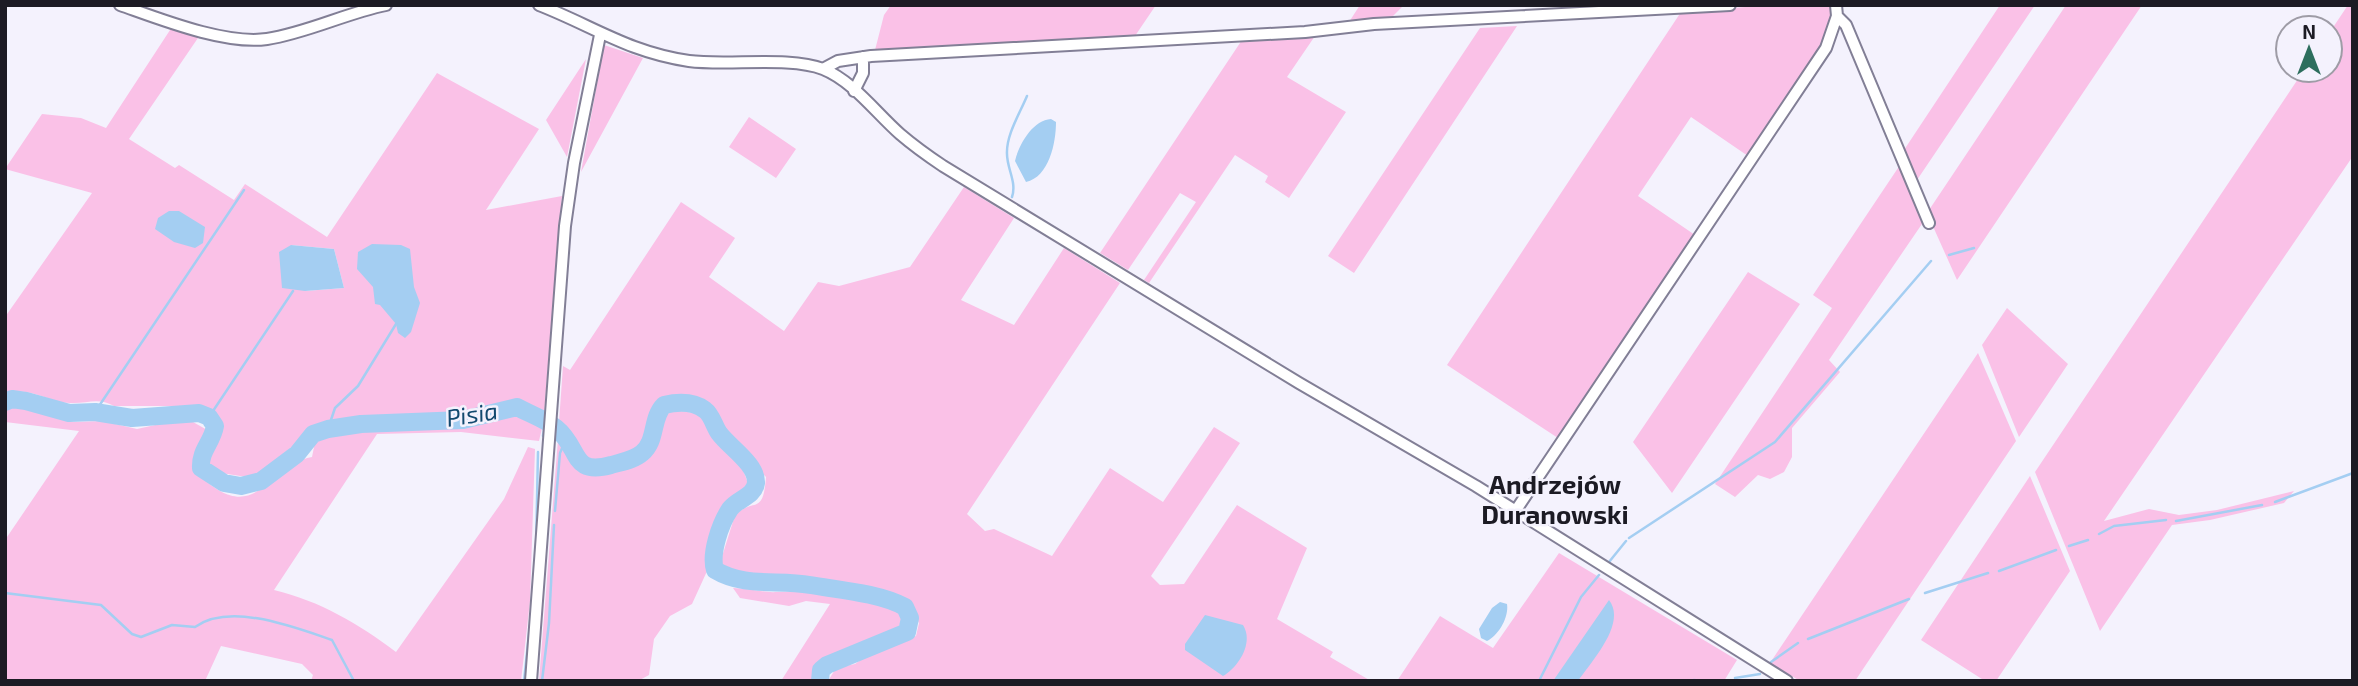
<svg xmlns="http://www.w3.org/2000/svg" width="2358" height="686" font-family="'Exo 2',sans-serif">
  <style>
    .green { fill: #fac1e7; fill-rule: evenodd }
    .water { fill: #a4cef2 }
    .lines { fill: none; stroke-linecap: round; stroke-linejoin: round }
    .stream { stroke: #a4cef2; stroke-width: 2.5 }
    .river { stroke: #a4cef2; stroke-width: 18 }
    .street-casing { stroke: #827f96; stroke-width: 14 }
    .street { stroke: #fff; stroke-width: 10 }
    .labels { text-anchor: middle; stroke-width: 5; stroke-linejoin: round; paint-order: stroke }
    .water-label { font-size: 24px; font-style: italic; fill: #12496f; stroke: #f4f2fd }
    .quarter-label { font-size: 26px; font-weight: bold; fill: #1c1b24; stroke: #f4f2fd }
  </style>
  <rect width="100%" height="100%" fill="#f4f2fd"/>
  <path class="green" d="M891,5H1156L1135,36L874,54L884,15Z
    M1360,5H1404L1388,21L1349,22Z
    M1771,5L1831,6L1833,19L1828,35L1748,156L1691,117L1638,196L1695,235L1558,438L1447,365L1681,12Z
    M2000,5H2035L1917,180L1904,150Z
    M2066,5H2142L1957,280L1927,213Z
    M2348,5H2353V156L2104,521L2149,509L2179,515L2217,510L2294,491L2284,503L2210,520L2172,525L2100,631L2035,472L2304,70H2330V32Z
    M1517,26L1354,273L1328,256L1480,28Z
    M172,27L200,35L129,139L175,168L179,165L234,200L245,184L327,237L437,73L539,129L486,210L562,196L544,414L513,404L463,415L393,417L318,426L253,478L221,473L207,466C208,450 218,442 223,428L214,412L204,406H114C98,397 87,404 70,403C47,402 29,385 5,394V317L92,193L5,169L42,114L81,118L106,128ZM291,245L334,249L344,288L305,291Z
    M1317,33L1287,77L1346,112L1289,198L1265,182L1268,176L1235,155L1149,283L1144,280L1196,202L1180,193L1128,270L1100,253L1242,40Z
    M604,45L643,58L581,172Z
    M586,59L567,157L546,120Z
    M749,117L796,149L776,178L729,147Z
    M1900,165L1924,221L1829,360L1840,372L1792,428V457L1784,472L1770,479L1758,475L1735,497L1715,484L1832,308L1813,295Z
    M964,187L1014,218L961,300L1014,325L1064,248L1120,283L967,514L985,531L994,529L1052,556L1110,468L1163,502L1214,427L1240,443L1151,576L1160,585L1184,584L1237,505L1307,548L1277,619L1333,652L1330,657L1371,681H828L836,668L855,664L874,650L916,636L919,623L906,599L869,590L781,577L740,575L723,570L720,563L735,515C754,497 763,517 766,477L727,436L713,409L699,400L665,398C638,425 657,458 606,459C596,459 589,463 580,456L575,442L559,422L563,366L570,370L681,202L735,238L709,277L784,331L818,282L839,286L910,267Z
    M1748,272L1800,304L1672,493L1633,442Z
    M2007,308L2068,364L2019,437L1982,345Z
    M1978,353L2016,441L1855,681H1800L1770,663Z
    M12,407L43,410L73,422L102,421L137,429L178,420L193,422L209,431L195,456L194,470C256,533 265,466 312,457L315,442L325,436L359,430L459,427L521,414L526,418L535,419L542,428L539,441L461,432L377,434L274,590C320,601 359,624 396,652L504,499L528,447L535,449L530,601L521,681H311L313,675L302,664L221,646L205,681H5V540L79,431L5,422V410Z
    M674,410L701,414L727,452L740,462L748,483L725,509L705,556L708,569L692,604L670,616L654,639L649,675L638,681H539L558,439C589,489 596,476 646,461L656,445L664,416Z
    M2030,476L2070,571L1996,681H1985L1921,640Z
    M1559,553L1737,660L1724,681H1397L1440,616L1493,648Z
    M733,588C747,588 763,593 777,592C810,591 874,593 901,613C902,624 898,632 888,636C883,638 876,638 871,639C850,647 825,656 813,674V681H781L830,604L806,601L789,606L740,598Z"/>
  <path class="water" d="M1051,119L1056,122C1056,143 1049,177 1026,182L1015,161C1019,144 1033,120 1051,119Z
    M169,211H179L205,227L203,243L195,248L174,242L155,229L158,218Z
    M372,244L401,245L410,249L414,287L420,303L411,332L405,338L398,333L396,324L380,305L375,304L373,287L357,269L358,252Z
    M291,245L334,249L344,288L305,291L282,288L279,252Z
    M1609,600C1627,623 1592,661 1578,681H1553Z
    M1500,602L1507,604C1509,617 1499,635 1487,641L1481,638L1479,629L1492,608Z
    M1205,615L1243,625C1254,642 1239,667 1223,676L1185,650V644Z"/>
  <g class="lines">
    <path class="stream" d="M1012,197C1017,182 1007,169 1007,154C1006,135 1020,113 1027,96
      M1949,255L1974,248
      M95,412L244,190
      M209,417L293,291
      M328,429L335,408L358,386L396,324
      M543,436L545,422
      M2275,502L2353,473
      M555,511L560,453L566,439
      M2176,521L2262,505
      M2099,534L2114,526L2166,520
      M1629,538L1775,442L1931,261
      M2069,546L2088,540
      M536,549L538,452
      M1609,562L1626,541
      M1999,571L2056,550
      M5,593L101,605L132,634L141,637L172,625L195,627C230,602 294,627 332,640L354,681
      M1925,593L1988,573
      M1808,639L1909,599
      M1771,662L1798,643
      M1735,678L1760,674
      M1694,680L1702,681
      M524,681L530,625
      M542,681L549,623L554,525
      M1539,681L1581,597L1599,575"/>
    <path class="river" d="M5,402L12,399L26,401L69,413L95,412L132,418L199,413L209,417L215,426C212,443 200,450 201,468L224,483L241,486L261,481L297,454L313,434L328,429L361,424L463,420L517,407C530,414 545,419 556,428C581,448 570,476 611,465C621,462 634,460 642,453C657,441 651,418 664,405C677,402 693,401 705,410C712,415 714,426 719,433C729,447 757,464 756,483C754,497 737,499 730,509C720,524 710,554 715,570C745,588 778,579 810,585C839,590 879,593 905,607L910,618L907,632L827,665L821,670L820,681"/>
    <g class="street-casing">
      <path id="street" d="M120,5C160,19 225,45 267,39C307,33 346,13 386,5
        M539,5C593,26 628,52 689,61C727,66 790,56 823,69C853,81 876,113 900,134C914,146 928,156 943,166L1299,383L1476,486L1787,681
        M1837,16L1846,25L1929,223
        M823,69L838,61L871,56L1305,32L1374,24L1730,5
        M854,91L863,73V57
        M1514,513L1826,48L1837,16L1836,5
        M531,681L565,226L574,163L600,35"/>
    </g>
    <use href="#street" class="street"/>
  </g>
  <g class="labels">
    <g class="water-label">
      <text transform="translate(472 415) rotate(-9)" y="8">Pisia</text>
    </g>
    <g class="quarter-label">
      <text x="1555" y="494">Andrzejów<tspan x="1555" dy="30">Duranowski</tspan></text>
    </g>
  </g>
  <rect width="2358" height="686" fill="none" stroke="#1c1b24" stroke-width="14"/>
  <g transform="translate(2309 49)"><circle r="33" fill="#f4f2fd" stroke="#9e9ca6" stroke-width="2"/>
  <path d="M0-5L12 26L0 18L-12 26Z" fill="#2d6e5d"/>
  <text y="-10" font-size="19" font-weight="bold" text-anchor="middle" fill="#1c1b24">N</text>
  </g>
</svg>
